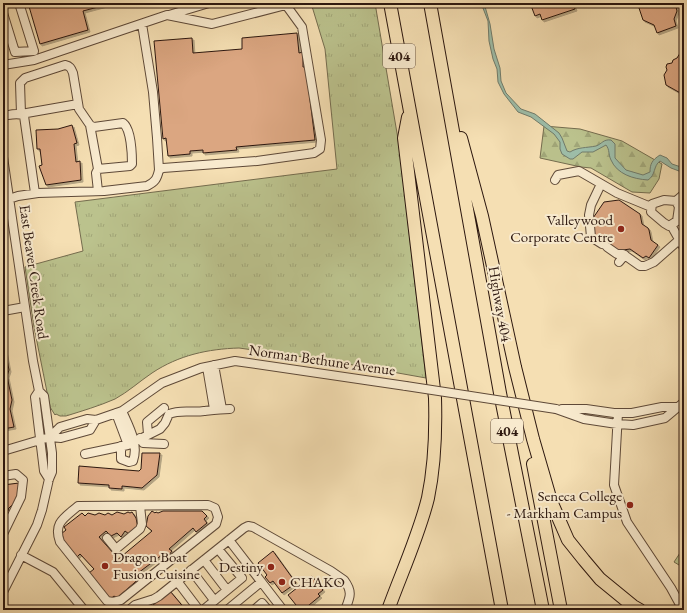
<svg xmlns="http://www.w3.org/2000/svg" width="687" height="613" font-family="'EB Garamond',serif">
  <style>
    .grass { fill: url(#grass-tufts); stroke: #746c4e }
    .forest { fill: url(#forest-firs); stroke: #746c4e }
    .pitch { fill: #bbc28d; stroke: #746c4e }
    .water { fill: #9dbda8; stroke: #707b6b }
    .building { fill: #dba681; stroke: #2c170f; filter: url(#shadow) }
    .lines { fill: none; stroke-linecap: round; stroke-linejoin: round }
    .minor-casing { stroke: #5e4938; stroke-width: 10 }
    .highway-casing { stroke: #2c170f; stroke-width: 14 }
    .minor { stroke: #f8eace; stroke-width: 8 }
    .highway { stroke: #f5dfb3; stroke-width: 12 }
    .minor-bridge-casing { stroke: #5e4938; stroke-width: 10; stroke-linecap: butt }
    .minor-bridge { stroke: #f8eace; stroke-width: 8 }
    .poi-dot { fill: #8f2418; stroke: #f8eace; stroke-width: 1.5 }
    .labels { text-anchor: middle; stroke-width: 4; stroke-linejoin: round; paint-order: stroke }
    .shield { fill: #f8eace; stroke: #695648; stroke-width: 1 }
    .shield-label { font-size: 14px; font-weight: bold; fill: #2c170f }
    .poi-label { font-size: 15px; fill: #2c170f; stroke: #f8eace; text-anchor: end }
    .street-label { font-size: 15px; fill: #2c170f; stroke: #f8eace }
  </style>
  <defs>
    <pattern id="grass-tufts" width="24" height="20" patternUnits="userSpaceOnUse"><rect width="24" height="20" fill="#bbc28d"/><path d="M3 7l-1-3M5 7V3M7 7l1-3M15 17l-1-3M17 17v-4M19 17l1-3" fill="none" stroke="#a1a678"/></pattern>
    <pattern id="forest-firs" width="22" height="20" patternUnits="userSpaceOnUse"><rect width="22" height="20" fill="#bbc28d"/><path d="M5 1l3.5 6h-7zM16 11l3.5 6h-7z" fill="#a1a678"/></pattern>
    <filter id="shadow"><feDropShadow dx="2" dy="2" stdDeviation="0" flood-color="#0004"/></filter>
  </defs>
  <rect width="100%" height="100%" fill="#f5dfb3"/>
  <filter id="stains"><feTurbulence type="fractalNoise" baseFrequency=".005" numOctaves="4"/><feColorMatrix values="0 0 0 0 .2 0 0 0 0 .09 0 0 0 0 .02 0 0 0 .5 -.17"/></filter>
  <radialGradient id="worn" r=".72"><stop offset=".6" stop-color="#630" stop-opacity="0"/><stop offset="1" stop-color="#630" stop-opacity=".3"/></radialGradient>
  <path class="grass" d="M311,3H375L399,145L426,378L325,360L239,348C208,349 179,355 152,373C140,381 128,392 115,399C99,406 82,411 66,416H60L56,414L55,415L50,407L34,327L25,267L83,251L75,202L337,169L325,49Z"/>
  <path class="forest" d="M544,126L580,129L622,141L662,164L659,179L650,193L632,192L591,168L581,167L540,158Z"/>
  <path class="pitch" d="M684,547V568L674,562Z"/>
  <path class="water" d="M481,3H484L490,24L494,49L500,68L501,81L506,93L521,109L535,114L559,133L562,138L567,151L570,152C578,147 586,148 596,146C602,144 603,139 611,140L615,144V158L626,170L643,175L650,172C650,164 652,160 660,155L667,158L672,164L684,168V177L679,171L671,168L660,161C653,166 656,175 648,180C633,179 617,174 611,160C608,154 610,150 606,145L593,152H582L573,159H570L562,154L560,149V142L554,134L531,117L518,112L504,94L498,82L497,69L493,59L489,41L488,21Z"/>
  <path class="building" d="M28,3H113L83,11L88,30L40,44Z
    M530,3H573L575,9L542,20L540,14L535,16Z
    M642,3H675L677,11L674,19L676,26L657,33L654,25L643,20L639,8Z
    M297,33L299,53L303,52V67H306L315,140L236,147L237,150L203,153V150L190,151V154L168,156L166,138L163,139L154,41L192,38L193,53L242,49V38Z
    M682,50H684V95L666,85L664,75L667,70L666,67L667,64L672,63L673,60L677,58Z
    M72,125L77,143L74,144L76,162L80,161L81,180L46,185L39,166L42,165L40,149H37L36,130L58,129Z
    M619,200L640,214L642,224L648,228L649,230L651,240L658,245L649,258L646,256L643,258L630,249L616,251L594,237L591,221L604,202Z
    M3,339L9,370L7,376L12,400L10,409L14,427L3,429Z
    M142,453H160L157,475L142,488L122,486V489L109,488V485L78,483L79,466L139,471L141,469Z
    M19,483V492L15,502L8,509L11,514L3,522V485Z
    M152,511L155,513L156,512L158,513L163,511H202L207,516L204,519L207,523L196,532L193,528L169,549L172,551L169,555L166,552L138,573L142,576L117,598L114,596L109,600L89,573L94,569L80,554L77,557L62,539L63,537L61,534L66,530L64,527L82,513L85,516L88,513L95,515L99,513L105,515L108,513L112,515L117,512L124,514L128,512L130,513L132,512L136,518L138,528L135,531L132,530L129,534L125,531L121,537L117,533L111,536L106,531L99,537L115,555L113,557L116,561L152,531L146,526L148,516Z
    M273,551L296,583L282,593L273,581L270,583L265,577L267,575L258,563Z
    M312,576L323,590L318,594L320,596L303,610H300L288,595Z
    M170,591L186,610H147Z"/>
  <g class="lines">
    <g class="minor-casing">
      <path id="minor" d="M3,13L15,52L34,51L19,3
        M169,15L209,3
        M142,24L153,92L157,138L159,170
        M3,65L34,60L167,15L212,24L286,5L302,27L321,140L320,149L314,153L257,161L163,168L159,170C157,179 155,182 147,186L104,191L38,193L18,196L3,201
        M78,104L21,114L20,83L25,78L65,65C70,66 71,68 73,73L79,109L90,125L94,127L123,123C131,129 132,154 132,164L130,166L98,169L96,173L98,191
        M3,116C10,115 18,112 24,116L35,193
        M90,125L98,169
        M3,157L33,361L39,391L44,396L52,453V472L49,479L42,510L37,525L3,592
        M555,180L558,175L579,171L617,193L651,207
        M601,184L591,205L589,215L591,237L602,244
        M676,201L679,207L677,221L669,226L664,223L651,212L652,204L664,200L676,201L684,194
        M671,225L684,248
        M607,247L617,254H623L640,266H645L654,262L679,240
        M619,262L625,255
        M3,311L25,307
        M214,365L222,409
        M207,367L214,409
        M39,391L35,397L44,471L49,479
        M556,409L584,419L617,424L633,425L665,418L684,402
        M562,409H586L614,413H632L662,407H677
        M116,413L128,445
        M618,413L614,485L627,522L671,588L683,610
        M148,434L147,422L164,408
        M50,437L60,427L87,419L96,420L122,411L162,383L201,368L235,361L406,386
        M140,438L143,443L164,444
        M121,446V459L129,462L133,461C139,444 129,427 122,411
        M3,451L50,437L61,438L90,430L96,420
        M85,454L128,445L160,429L165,423L169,414C181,409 192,413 204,411C213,410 221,409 230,409
        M3,476L16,474L23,480L21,497L3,534
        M208,505L215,508L218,517L216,524L121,600L113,602L107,601L60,542C53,523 64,518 78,506Z
        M107,538L116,549L140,529L142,524L140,506
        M229,540L283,610
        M21,555L53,572L84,610
        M204,560L227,590
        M191,570L214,600
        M177,581L199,610
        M129,610L135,605L154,599L159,596L244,528L248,526L253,527L331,571L344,580C353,592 350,597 345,610
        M203,610L242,578L218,549
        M227,610L261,582
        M254,610L262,603L268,610"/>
    </g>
    <g class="highway-casing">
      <path id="highway" d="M390,3L502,610
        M430,3L500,393L543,610
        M461,138L482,216L515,367L533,439L551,501L568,540L584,560L600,579L633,606L640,610
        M533,464L561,610
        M388,610C401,574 419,535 428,498C435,464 436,432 435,398L404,138L408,117"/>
    </g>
    <use href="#minor" class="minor"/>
    <use href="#highway" class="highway"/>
    <g class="minor-bridge-casing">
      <path id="minor-bridge" d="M406,386L556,409"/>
    </g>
    <use href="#minor-bridge" class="minor-bridge"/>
  </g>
  <g class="poi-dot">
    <circle cx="621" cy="229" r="4"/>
    <circle cx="630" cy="505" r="4"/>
    <circle cx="105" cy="566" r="4"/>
    <circle cx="271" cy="567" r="4"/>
    <circle cx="282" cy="582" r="4"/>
  </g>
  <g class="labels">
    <g class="shield">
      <rect x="383" y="44" width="32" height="24" rx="3"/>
      <rect x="491" y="419" width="32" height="24" rx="3"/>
    </g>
    <g class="shield-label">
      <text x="399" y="61">404</text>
      <text x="507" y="436">404</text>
    </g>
    <g class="poi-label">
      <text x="613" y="225">Valleywood<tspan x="613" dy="17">Corporate Centre</tspan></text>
      <text x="622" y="501">Seneca College<tspan x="622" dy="17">- Markham Campus</tspan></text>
      <text x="113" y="562" text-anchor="start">Dragon Boat<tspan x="113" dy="17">Fusion Cuisine</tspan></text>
      <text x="263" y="572">Destiny</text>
      <text x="290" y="587" text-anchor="start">CHAKO</text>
    </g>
    <g class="street-label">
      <text transform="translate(34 272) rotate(82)" y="5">East Beaver Creek Road</text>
      <text transform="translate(500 304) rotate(80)" y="5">Highway 404</text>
      <text transform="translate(322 360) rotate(8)" y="5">Norman Bethune Avenue</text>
    </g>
  </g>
  <rect width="687" height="613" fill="none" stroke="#f5dfb3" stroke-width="16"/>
  <rect x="4" y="4" width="679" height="605" fill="none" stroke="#2c170f" stroke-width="2"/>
  <rect x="8" y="8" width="671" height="597" fill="none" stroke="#2c170f"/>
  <rect width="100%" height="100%" filter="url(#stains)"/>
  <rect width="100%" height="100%" fill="url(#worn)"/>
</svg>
